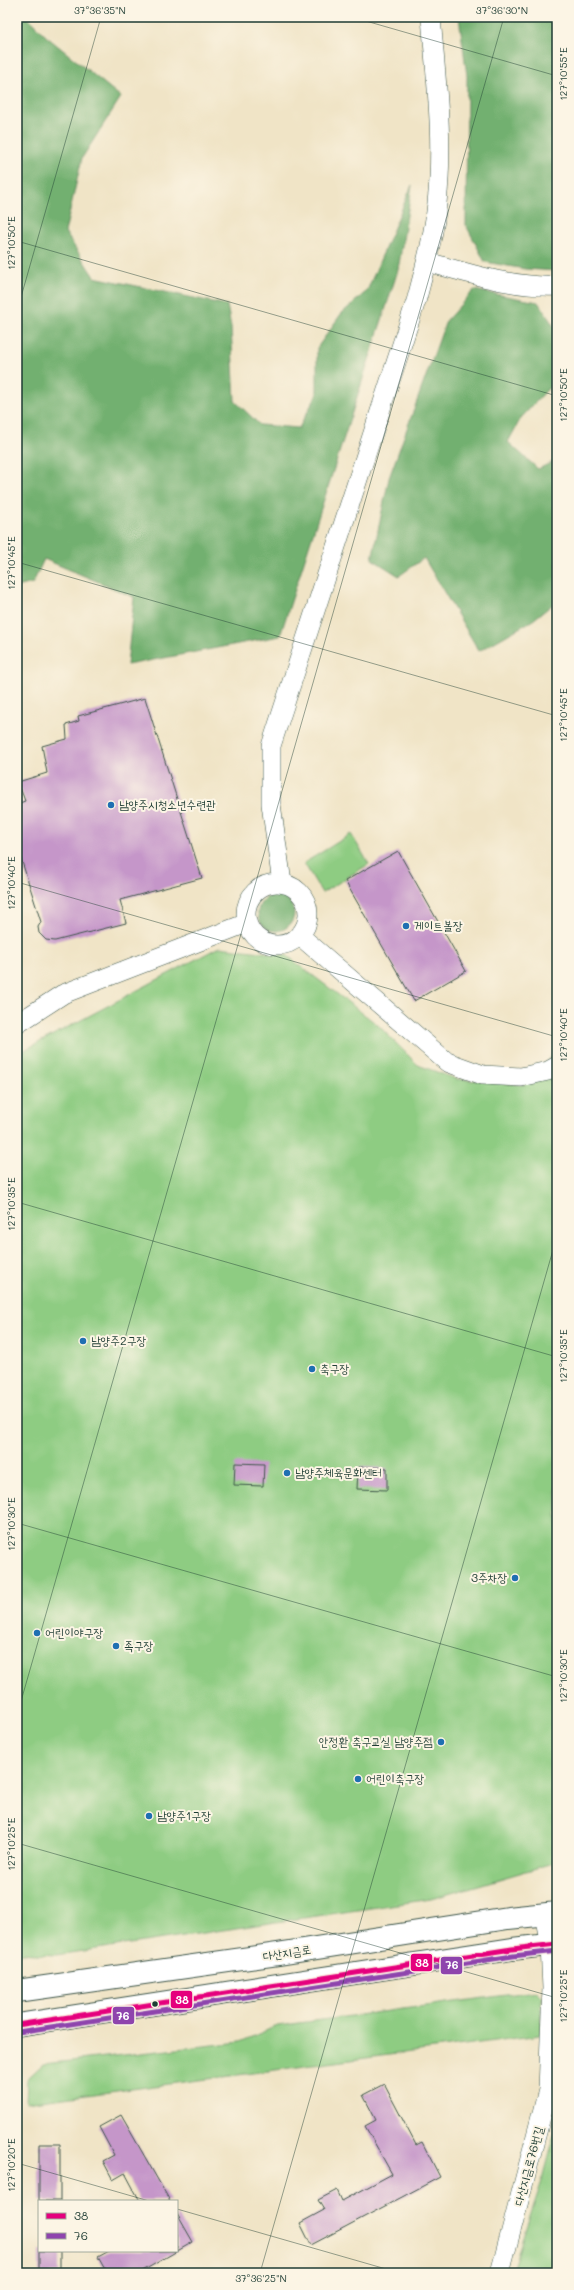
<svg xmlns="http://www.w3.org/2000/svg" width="574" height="2290" font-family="Mali,'Poor Story',sans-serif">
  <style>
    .green { fill: #8ecc82; stroke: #56845b }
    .forest { fill: #72b070; stroke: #487652 }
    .building { fill: #c596c9 }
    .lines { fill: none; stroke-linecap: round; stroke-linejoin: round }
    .minor-casing { stroke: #3e564a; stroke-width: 20 }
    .tertiary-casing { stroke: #3e564a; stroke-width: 24 }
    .minor { stroke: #fff; stroke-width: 19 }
    .tertiary { stroke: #fff; stroke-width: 22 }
    .bus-1-casing { stroke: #fcf5e5; stroke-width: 8 }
    .bus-2-casing { stroke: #fcf5e5; stroke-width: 8 }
    .bus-1 { stroke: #e5007d; stroke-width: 5 }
    .bus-2 { stroke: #8e44ad; stroke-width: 5 }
    .ticks { fill: none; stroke: #1f3d34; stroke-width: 1; stroke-opacity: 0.45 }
    .poi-dot { fill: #1f6fb2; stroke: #fcf5e5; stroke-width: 1.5 }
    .bus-dot { fill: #1f3d34; stroke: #fcf5e5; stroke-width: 1.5 }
    .labels { text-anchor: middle; stroke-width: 4; stroke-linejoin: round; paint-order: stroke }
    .poi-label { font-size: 12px; fill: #1f3d34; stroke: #fcf5e5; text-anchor: start }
    .street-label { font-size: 12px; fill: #1f3d34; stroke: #fcf5e5 }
    .line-badge { stroke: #fcf5e5; stroke-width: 1.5 }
    .badge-label { font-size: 11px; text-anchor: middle; font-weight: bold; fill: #fff }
    .neatline { fill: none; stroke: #1f3d34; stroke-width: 1.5 }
    .ticks-label { font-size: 10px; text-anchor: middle; fill: #1f3d34 }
  </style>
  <rect width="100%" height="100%" fill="#fcf5e5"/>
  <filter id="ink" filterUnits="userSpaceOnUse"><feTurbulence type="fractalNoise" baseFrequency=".025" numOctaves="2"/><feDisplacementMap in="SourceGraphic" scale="8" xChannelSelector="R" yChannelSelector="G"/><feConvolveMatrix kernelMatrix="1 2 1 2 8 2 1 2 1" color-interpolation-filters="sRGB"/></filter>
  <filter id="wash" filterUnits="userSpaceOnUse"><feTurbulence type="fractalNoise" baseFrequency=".012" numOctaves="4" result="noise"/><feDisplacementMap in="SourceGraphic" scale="16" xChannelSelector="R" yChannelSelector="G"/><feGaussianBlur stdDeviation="0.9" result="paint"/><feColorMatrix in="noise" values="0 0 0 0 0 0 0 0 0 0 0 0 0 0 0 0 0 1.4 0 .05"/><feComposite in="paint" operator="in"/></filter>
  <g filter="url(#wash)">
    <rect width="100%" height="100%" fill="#f0e4c6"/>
    <path class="green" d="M351,834L369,864L322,893L304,863Z
      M219,947L286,955L378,1025L418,1065L456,1079L525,1085L557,1050V1862L431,1899L56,1955L17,1953V1054Z
      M536,1991L542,1997L540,2035L26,2103L27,2079L43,2064L240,2042L277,2026Z
      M557,2126V2273H511L544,2175Z"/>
    <path class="forest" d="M17,17H27L47,37L121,97L82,158L65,232L94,277L227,305L231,327L235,401L260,425L299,428L317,394V348L341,314L367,291L412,185L398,270L280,636L127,665L134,597L44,559L33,583L17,587Z
      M459,17H557V271L525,269L485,262L466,225L467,76Z
      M474,290L538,302L557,331V379L521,418L508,442L538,469L557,460V601L533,620L479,651L424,558L399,576L372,559L389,478L446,321Z
      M258 913a18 18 0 1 1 36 0a18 18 0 1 1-36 0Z"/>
    <g id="blocks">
      <path class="building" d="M145,698L202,878L120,900L126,923L55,941L46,940L39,933L38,927L41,922L17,846V804L25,801L18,782L47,773L42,746L67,739L66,725L79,721L78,716Z
        M398,851L466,971L414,1001L345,881Z
        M235,1463L264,1464L263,1486L234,1485Z
        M358,1467L387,1468V1490L357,1489Z
        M384,2084L416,2145L422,2142L440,2177L311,2245L300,2223L324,2210L318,2200L337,2190L342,2201L392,2174L365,2126L376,2120L363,2095Z
        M121,2115L170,2201H140L125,2173L113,2180L103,2161L114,2155L99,2127Z
        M39,2144H60V2201H39Z
        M177,2214L193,2242L139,2273H107L98,2257L109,2251H177Z
        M39,2251H60V2273H39Z"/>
    </g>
  </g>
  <g filter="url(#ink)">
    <use href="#blocks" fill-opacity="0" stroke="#3e564a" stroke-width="1"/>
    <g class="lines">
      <g class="minor-casing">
        <path id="minor" d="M427,262C469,273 513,288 557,286
          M246 914a31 31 0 1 1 62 0a31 31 0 1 1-62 0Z
          M282,883L271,804V746L417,298C425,267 434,235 437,203C444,141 436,79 431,17
          M299,935L447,1062L483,1075L521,1077L548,1071L557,1066
          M17,1024L63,994L247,923
          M500,2273L548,2090L552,1988L550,1945L544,1914"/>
      </g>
      <g class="tertiary-casing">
        <path id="tertiary" d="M17,1991L278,1954L508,1918L557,1913
          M17,2025L512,1949L557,1944"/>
      </g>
      <use href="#minor" class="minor"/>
      <use href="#tertiary" class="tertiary"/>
      <g class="bus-1-casing">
        <path id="bus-1" d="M17,2025L512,1949L557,1944"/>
      </g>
      <g class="bus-2-casing">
        <path id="bus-2" d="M18,2032L513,1956L557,1951"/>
      </g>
      <use href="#bus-1" class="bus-1"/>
      <use href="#bus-2" class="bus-2"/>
    </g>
  </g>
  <path class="ticks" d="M352,17L557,76M17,241L557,396M17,311L101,17M17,562L557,716M17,882L557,1037M17,1202L557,1357M17,1523L557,1677M17,1715L504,17M17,1843L557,1998M17,2163L149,2201M177,2209L400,2273M260,2273L557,1236"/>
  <g class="poi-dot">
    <circle cx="111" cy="805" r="4"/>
    <circle cx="406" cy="926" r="4"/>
    <circle cx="83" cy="1341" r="4"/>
    <circle cx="312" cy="1369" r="4"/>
    <circle cx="287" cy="1473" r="4"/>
    <circle cx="515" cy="1578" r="4"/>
    <circle cx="37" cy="1633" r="4"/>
    <circle cx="116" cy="1646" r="4"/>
    <circle cx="441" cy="1742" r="4"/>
    <circle cx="358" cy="1779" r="4"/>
    <circle cx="149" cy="1816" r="4"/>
  </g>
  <circle class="bus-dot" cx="155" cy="2004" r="3.5"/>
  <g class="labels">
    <g class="poi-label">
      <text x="119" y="809">남양주시청소년수련관</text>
      <text x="414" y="930">게이트볼장</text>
      <text x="91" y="1345">남양주2구장</text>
      <text x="320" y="1373">축구장</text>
      <text x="295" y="1477">남양주체육문화센터</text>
      <text x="507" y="1582" text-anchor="end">3주차장</text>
      <text x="45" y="1637">어린이야구장</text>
      <text x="124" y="1650">족구장</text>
      <text x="433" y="1746" text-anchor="end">안정환 축구교실 남양주점</text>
      <text x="366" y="1783">어린이축구장</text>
      <text x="157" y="1820">남양주1구장</text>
    </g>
    <g class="street-label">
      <text transform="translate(287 1953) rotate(-9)" y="4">다산지금로</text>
      <text transform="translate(529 2166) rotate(-75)" y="4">다산지금로76번길</text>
    </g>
  </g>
  <g class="line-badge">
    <rect x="410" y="1953" width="23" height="19" rx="4" fill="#e5007d"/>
    <rect x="440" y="1956" width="23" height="19" rx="4" fill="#8e44ad"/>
    <rect x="170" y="1990" width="23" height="19" rx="4" fill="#e5007d"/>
    <rect x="112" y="2006" width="23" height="19" rx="4" fill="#8e44ad"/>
  </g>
  <g class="badge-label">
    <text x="422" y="1967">38</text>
    <text x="452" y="1969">76</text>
    <text x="182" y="2004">38</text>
    <text x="123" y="2020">76</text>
  </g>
  <rect width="574" height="2290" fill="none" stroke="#fcf5e5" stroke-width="44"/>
  <rect x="38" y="2200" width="140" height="52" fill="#fcf5e5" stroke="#a4ab9e"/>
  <rect x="46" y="2213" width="20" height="6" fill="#e5007d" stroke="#a4ab9e"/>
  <text x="74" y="2220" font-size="12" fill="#1f3d34">38</text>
  <rect x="46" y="2233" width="20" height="6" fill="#8e44ad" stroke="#a4ab9e"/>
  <text x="74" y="2240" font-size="12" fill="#1f3d34">76</text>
  <rect x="22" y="22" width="530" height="2246" class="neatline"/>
  <g class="ticks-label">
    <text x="100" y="14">37°36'35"N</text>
    <text x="502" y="14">37°36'30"N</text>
    <text transform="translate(563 74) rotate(-90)" y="4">127°10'55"E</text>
    <text transform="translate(11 243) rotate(-90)" y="4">127°10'50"E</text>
    <text transform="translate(563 395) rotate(-90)" y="4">127°10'50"E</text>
    <text transform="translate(11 563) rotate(-90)" y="4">127°10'45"E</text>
    <text transform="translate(563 715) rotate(-90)" y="4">127°10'45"E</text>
    <text transform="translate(11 883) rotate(-90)" y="4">127°10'40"E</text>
    <text transform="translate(563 1035) rotate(-90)" y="4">127°10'40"E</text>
    <text transform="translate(11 1204) rotate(-90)" y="4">127°10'35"E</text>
    <text transform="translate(563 1356) rotate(-90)" y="4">127°10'35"E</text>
    <text transform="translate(11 1524) rotate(-90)" y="4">127°10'30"E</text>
    <text transform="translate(563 1676) rotate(-90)" y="4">127°10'30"E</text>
    <text transform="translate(11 1844) rotate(-90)" y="4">127°10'25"E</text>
    <text transform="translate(563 1996) rotate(-90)" y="4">127°10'25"E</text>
    <text transform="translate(11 2165) rotate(-90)" y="4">127°10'20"E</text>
    <text x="261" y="2282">37°36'25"N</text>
  </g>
</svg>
